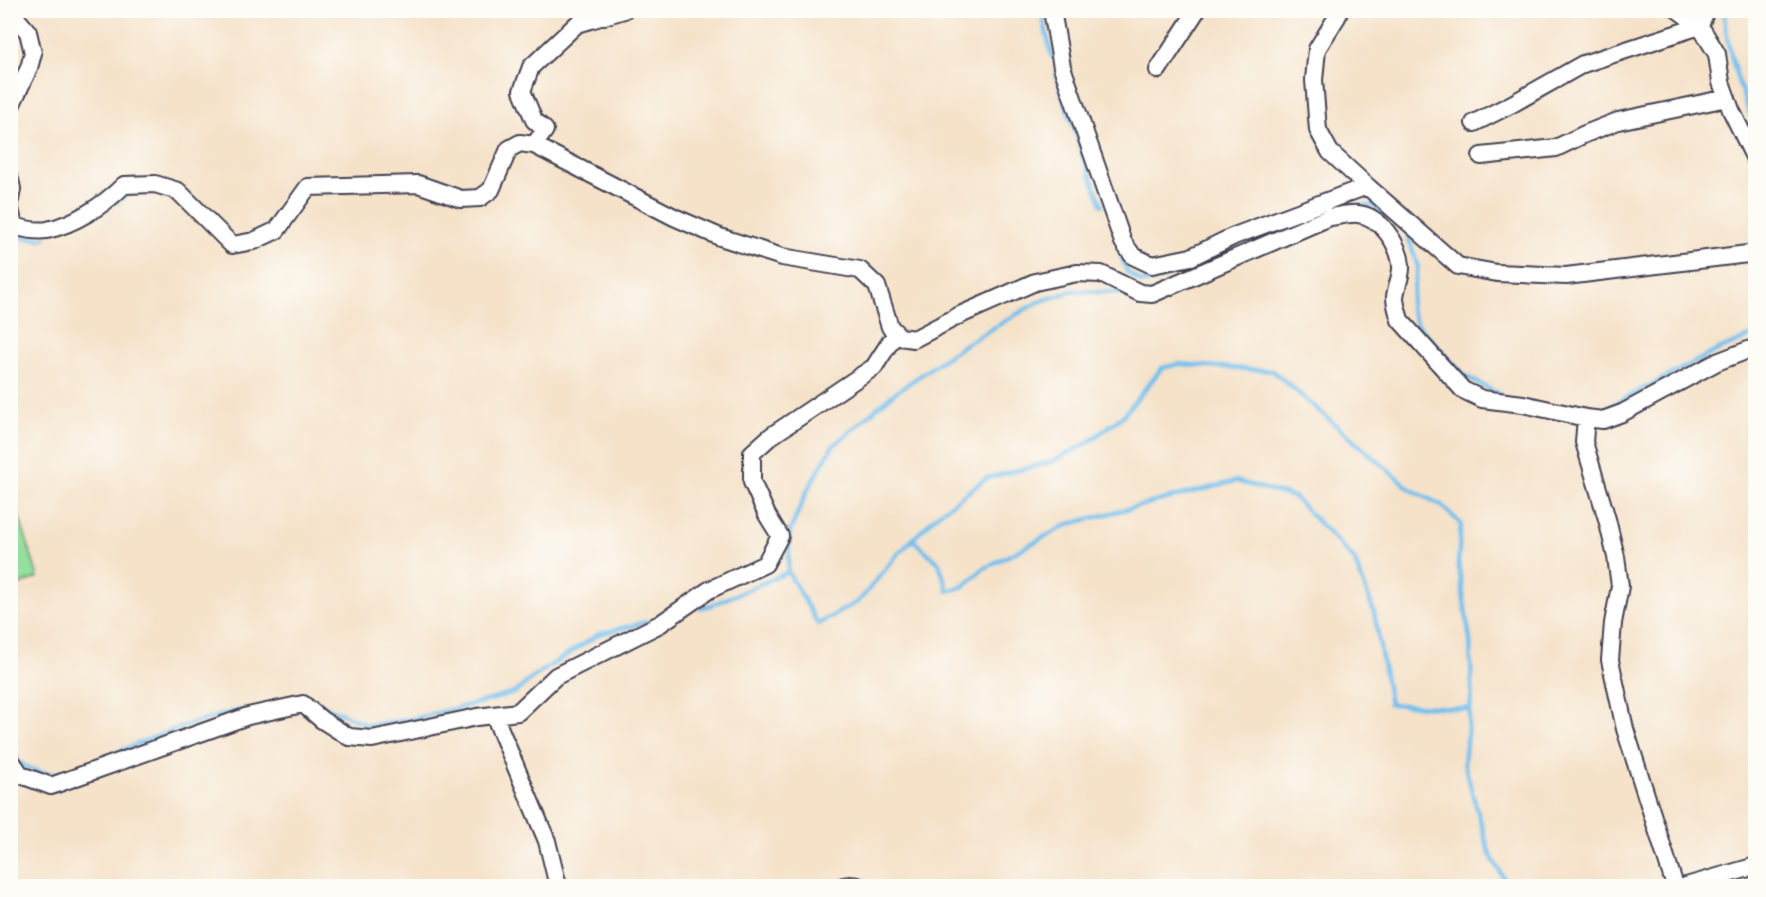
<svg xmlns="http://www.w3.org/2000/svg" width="1766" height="897" font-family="'Old Standard TT',serif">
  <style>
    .grass { fill: #93df9c; stroke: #5a806c; stroke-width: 1.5 }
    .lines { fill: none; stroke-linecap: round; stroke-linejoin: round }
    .stream { stroke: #73c0ed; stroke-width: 4.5 }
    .street-casing { stroke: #423f50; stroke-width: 20 }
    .street { stroke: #fff; stroke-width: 16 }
  </style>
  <rect width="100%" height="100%" fill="#fdfcf7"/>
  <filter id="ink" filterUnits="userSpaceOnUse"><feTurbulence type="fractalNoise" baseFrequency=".0167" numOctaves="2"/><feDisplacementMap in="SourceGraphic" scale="12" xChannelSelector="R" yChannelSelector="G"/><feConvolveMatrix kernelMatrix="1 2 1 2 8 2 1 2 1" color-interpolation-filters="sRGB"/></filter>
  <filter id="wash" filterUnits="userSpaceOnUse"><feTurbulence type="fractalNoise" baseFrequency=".008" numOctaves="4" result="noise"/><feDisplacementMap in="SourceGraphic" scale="24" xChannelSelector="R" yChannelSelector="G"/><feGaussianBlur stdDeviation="1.35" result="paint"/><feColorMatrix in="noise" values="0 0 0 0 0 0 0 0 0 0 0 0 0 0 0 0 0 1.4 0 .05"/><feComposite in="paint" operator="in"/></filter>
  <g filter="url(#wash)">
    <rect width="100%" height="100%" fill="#f5e2c9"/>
    <path class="grass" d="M14,499L38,577L11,589L10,500Z"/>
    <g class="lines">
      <path class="stream" d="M1044,10L1043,18L1052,57
        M1726,10L1724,15C1728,55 1741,92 1756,130
        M1056,74L1084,159L1102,205
        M117,202L127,194
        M1350,207L1372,205L1406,230L1418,267L1410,307L1417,324L1465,376L1499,394
        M10,236L41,239L46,237
        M1118,246L1127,272L1141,282L1154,281L1216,257
        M1122,293L1073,291L1038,302L964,345L892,395L832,447L807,491L790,531L788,572L818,624L859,601L897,555L938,514L987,478L1051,462L1086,444L1123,416L1162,368L1179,364L1273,371L1410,489L1441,505L1461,524L1458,562L1470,640L1472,690L1464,763L1489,852L1508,886
        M1581,410L1606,408L1718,350L1756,334
        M913,540L939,563L948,591L964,586L983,569L1069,524L1236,481L1294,497L1354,559L1374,612L1390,704L1470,709
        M700,608L712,605L788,572
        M306,698L367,725L408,720L490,700L516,692L533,677L599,634L646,622
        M21,763C30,771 53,776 64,773
        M89,764C139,743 189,721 242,710
        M1736,886L1756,881"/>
    </g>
  </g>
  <g filter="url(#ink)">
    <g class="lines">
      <g class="street-casing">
        <path id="street" d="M1052,10L1062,67L1123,242L1133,256L1152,265L1191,257L1234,236L1367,186L1458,266L1497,273L1566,276L1756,253
          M1340,10L1337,17L1317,49L1314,80L1318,130L1330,152L1367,186
          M1706,10L1700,26L1717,54L1721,82L1731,110L1756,161
          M1158,70L1197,10
          M10,108L29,68L33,53L28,32L17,19L14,10
          M1474,123L1512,104L1583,64L1700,26L1678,10
          M534,145L545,130L534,120L522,91L531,67L577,24L624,10
          M1481,156L1556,148L1585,134L1618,121L1727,98
          M10,180L12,189L10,200
          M10,209L14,226C24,229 36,232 47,230C75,224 104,205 124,185L155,184L178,191L232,245L254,241L277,230L308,187L418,184L461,199L480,198L491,190L509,149L520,143L534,145L674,217L720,237L782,257L860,270L877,286L890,327L900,337L914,339L960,315L1035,282L1077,273L1101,274L1140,293L1152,294L1330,217C1339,216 1350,213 1358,214C1380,216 1399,244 1401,265C1402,276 1396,286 1395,297C1395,305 1398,312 1400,320L1463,390L1482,399L1523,404L1586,418L1584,442L1607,519L1616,557L1620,586L1613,623L1610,660L1625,729L1675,886
          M1586,418L1603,420L1622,413L1717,362L1756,347
          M494,715L547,841L558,886
          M10,759L21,775L51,786L248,716L303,704L322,720L349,737L372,739L477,717L518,712L556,676L660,624L709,590L765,564L780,536L767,515L752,482V453L771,436L874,367L896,333
          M843,886L849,885L858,886
          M1686,886L1756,866"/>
      </g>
      <use href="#street" class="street"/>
    </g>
  </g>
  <rect width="1766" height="897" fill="none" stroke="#fdfcf7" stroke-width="36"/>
</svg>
